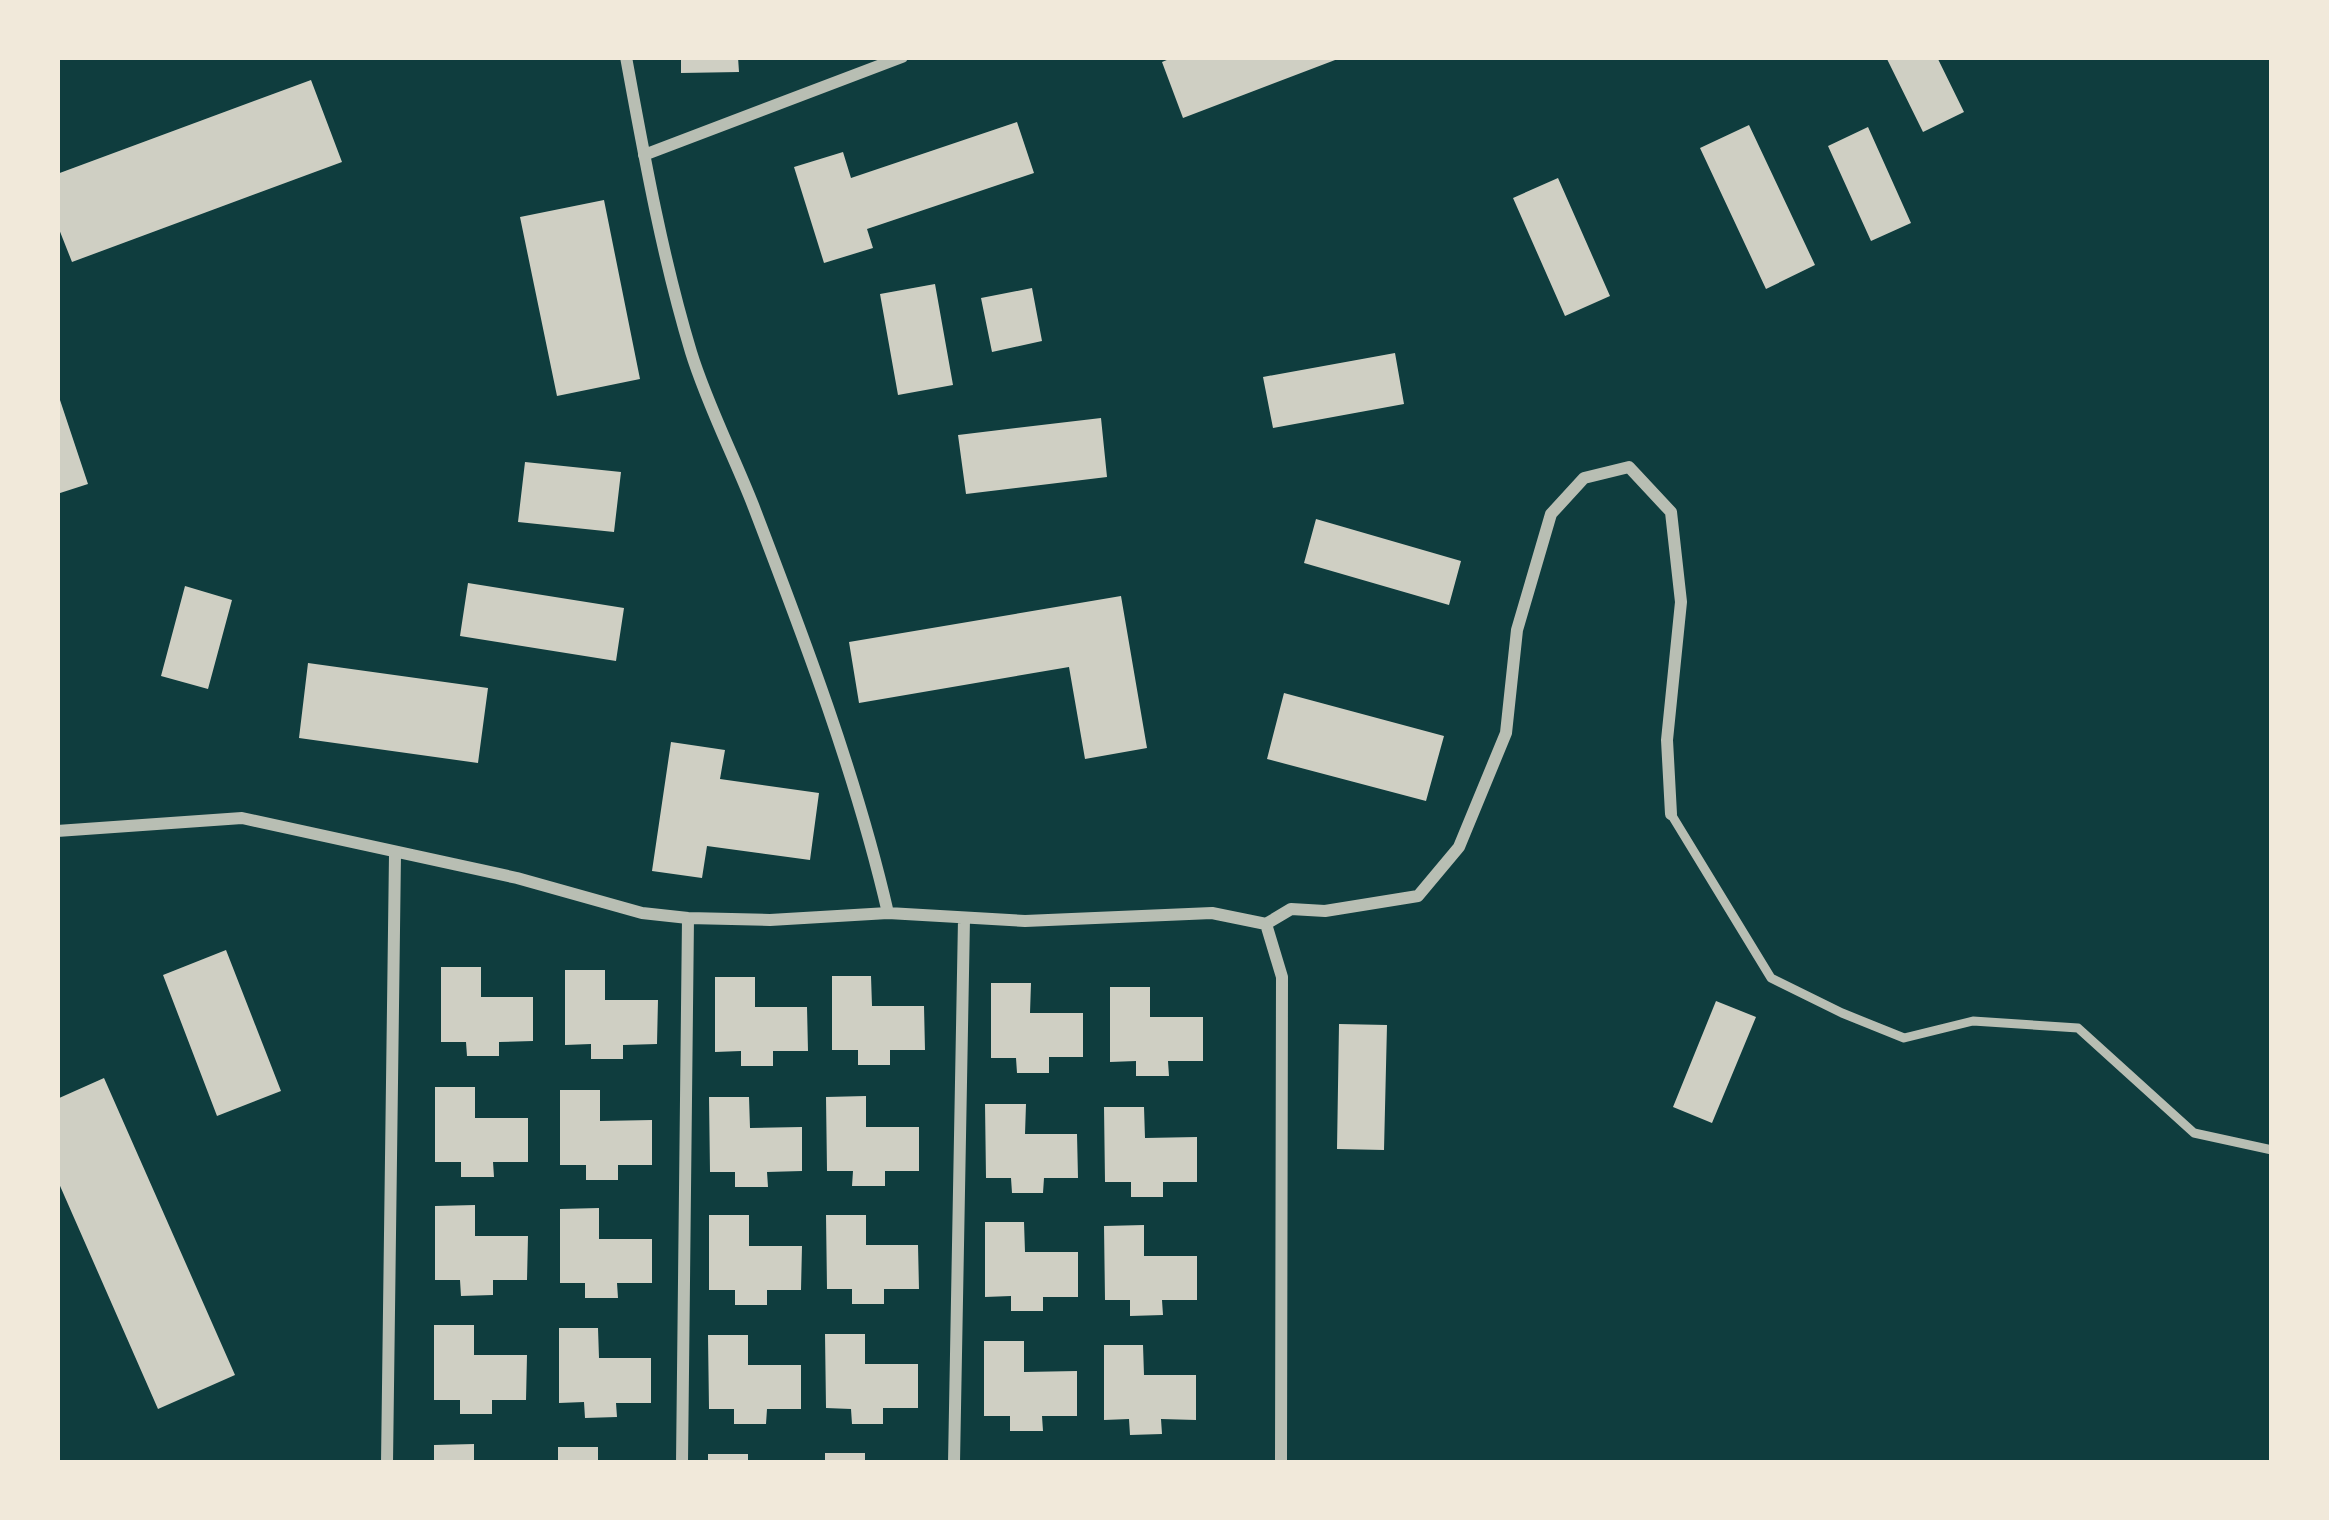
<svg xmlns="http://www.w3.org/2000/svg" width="2329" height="1520" font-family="'Open Sans',sans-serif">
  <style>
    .building { fill: #cfcfc3 }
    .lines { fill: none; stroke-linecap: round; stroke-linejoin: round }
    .service { stroke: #b8beb3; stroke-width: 9 }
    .minor { stroke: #b8beb3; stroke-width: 12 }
  </style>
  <rect width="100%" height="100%" fill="#0f3d3e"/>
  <path class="building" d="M681,57H738L739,72L681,73Z
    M1174,57H1343L1183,118L1162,62Z
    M1886,57H1937L1964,112L1923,132Z
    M311,80L342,162L72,262L57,224V174Z
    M1017,122L1034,173L867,229L873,248L824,263L794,167L843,152L851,178Z
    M1749,125L1815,265L1766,289L1700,148Z
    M1868,127L1911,223L1871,241L1828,146Z
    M1558,178L1610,296L1565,316L1513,198Z
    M604,200L640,379L557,396L520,217Z
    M935,284L953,385L898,395L880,294Z
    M1032,288L1042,341L992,352L981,298Z
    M1395,353L1404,404L1273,428L1263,377Z
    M57,391L88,484L57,494Z
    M1101,418L1107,477L966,494L958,435Z
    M525,462L621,472L614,532L518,522Z
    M1316,519L1461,561L1449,605L1304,563Z
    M468,583L624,608L616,661L460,636Z
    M185,586L232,600L208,689L161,676Z
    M1121,596L1147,748L1085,759L1069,667L859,703L849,642Z
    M308,663L488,688L478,763L299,738Z
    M1284,693L1444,736L1426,801L1267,759Z
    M671,742L725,750L720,779L819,793L810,860L707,846L702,878L652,871Z
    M226,950L281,1091L217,1116L163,975Z
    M441,967H481V997H533V1041L499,1042V1056H467L466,1042H441Z
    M565,970H605V1000H658L657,1044L623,1045V1059H591V1044L565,1045Z
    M832,976H871L872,1006H924L925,1050H890V1065H858V1050H832Z
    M715,977H755V1007H807L808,1051H773V1066H741V1051L715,1052Z
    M991,983H1031L1030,1013H1083V1057H1049V1073H1017L1016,1058H991Z
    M1110,987H1150V1017H1203V1061H1168L1169,1076H1136V1061L1110,1062Z
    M1716,1001L1756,1017L1712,1123L1673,1107Z
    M1339,1024L1387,1025L1384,1150L1337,1149Z
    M104,1078L235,1375L158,1409L57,1179V1099Z
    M435,1087H475V1118H528V1162H493L494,1177H461V1162H435Z
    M560,1090H600V1121L652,1120V1165H618V1180H586V1165H560Z
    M866,1096V1127H919V1171H885V1186H852L853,1171H827L826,1097Z
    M709,1097H749L750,1128L802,1127V1171L767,1172L768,1187H735V1172H710Z
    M985,1104H1026L1025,1134H1077L1078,1178H1044L1043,1193H1012L1011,1178H986Z
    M1104,1107H1144L1145,1138L1197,1137V1182H1163V1197H1131V1182H1105Z
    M475,1205V1236H528L527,1280H493V1295L461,1296L460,1280H435V1206Z
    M599,1208V1239H652V1283H617L618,1298H585V1283H560V1209Z
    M709,1215H749V1246H802L801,1290H767V1305H735V1290H709Z
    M826,1215H866V1245H918L919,1289H884V1304H852V1289H827Z
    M985,1222H1024L1025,1252H1078V1297H1043V1311H1011V1296L985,1297Z
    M1144,1225V1256H1197V1300H1162L1163,1315L1130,1316V1300H1105L1104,1226Z
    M434,1325H474V1355H527L526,1400H492V1414H460V1400H434Z
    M559,1328H598L599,1358H651V1403H616L617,1417L585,1418L584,1402L559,1403Z
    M825,1334H865V1364H918V1408H883V1424H852L851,1409L826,1408Z
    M708,1335H748V1365H801V1409H767L766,1424H734V1409H709Z
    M984,1341H1024V1372L1077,1371V1416H1042L1043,1431H1010V1416H984Z
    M1104,1345H1143L1144,1375H1196V1420L1161,1419L1162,1434L1130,1435L1129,1419L1104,1420Z
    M474,1444V1463H434V1445Z
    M558,1447H598V1463H558Z
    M825,1453H865V1463H825Z
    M708,1454H748V1463H708Z"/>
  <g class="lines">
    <path class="service" d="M1671,814L1771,978L1842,1013L1904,1038L1973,1021L2078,1028L2194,1133L2272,1150"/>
    <path class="minor" d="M626,57C644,155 662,256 691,352C707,404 733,454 753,505C804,638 856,774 888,913
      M644,155L902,57
      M57,831L242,818L517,878L642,913L688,918L770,920L888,913L1025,921L1212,913L1266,924L1282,977L1281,1463
      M1266,924L1291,909L1325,911L1418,896L1459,847L1506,733L1517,630L1551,514L1584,478L1629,467L1671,512L1681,602L1667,740L1671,814
      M387,1463L395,854
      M682,1463L688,918
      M954,1463L964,919"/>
  </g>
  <rect width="2329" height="1520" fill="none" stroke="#f1e9da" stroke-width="120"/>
</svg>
